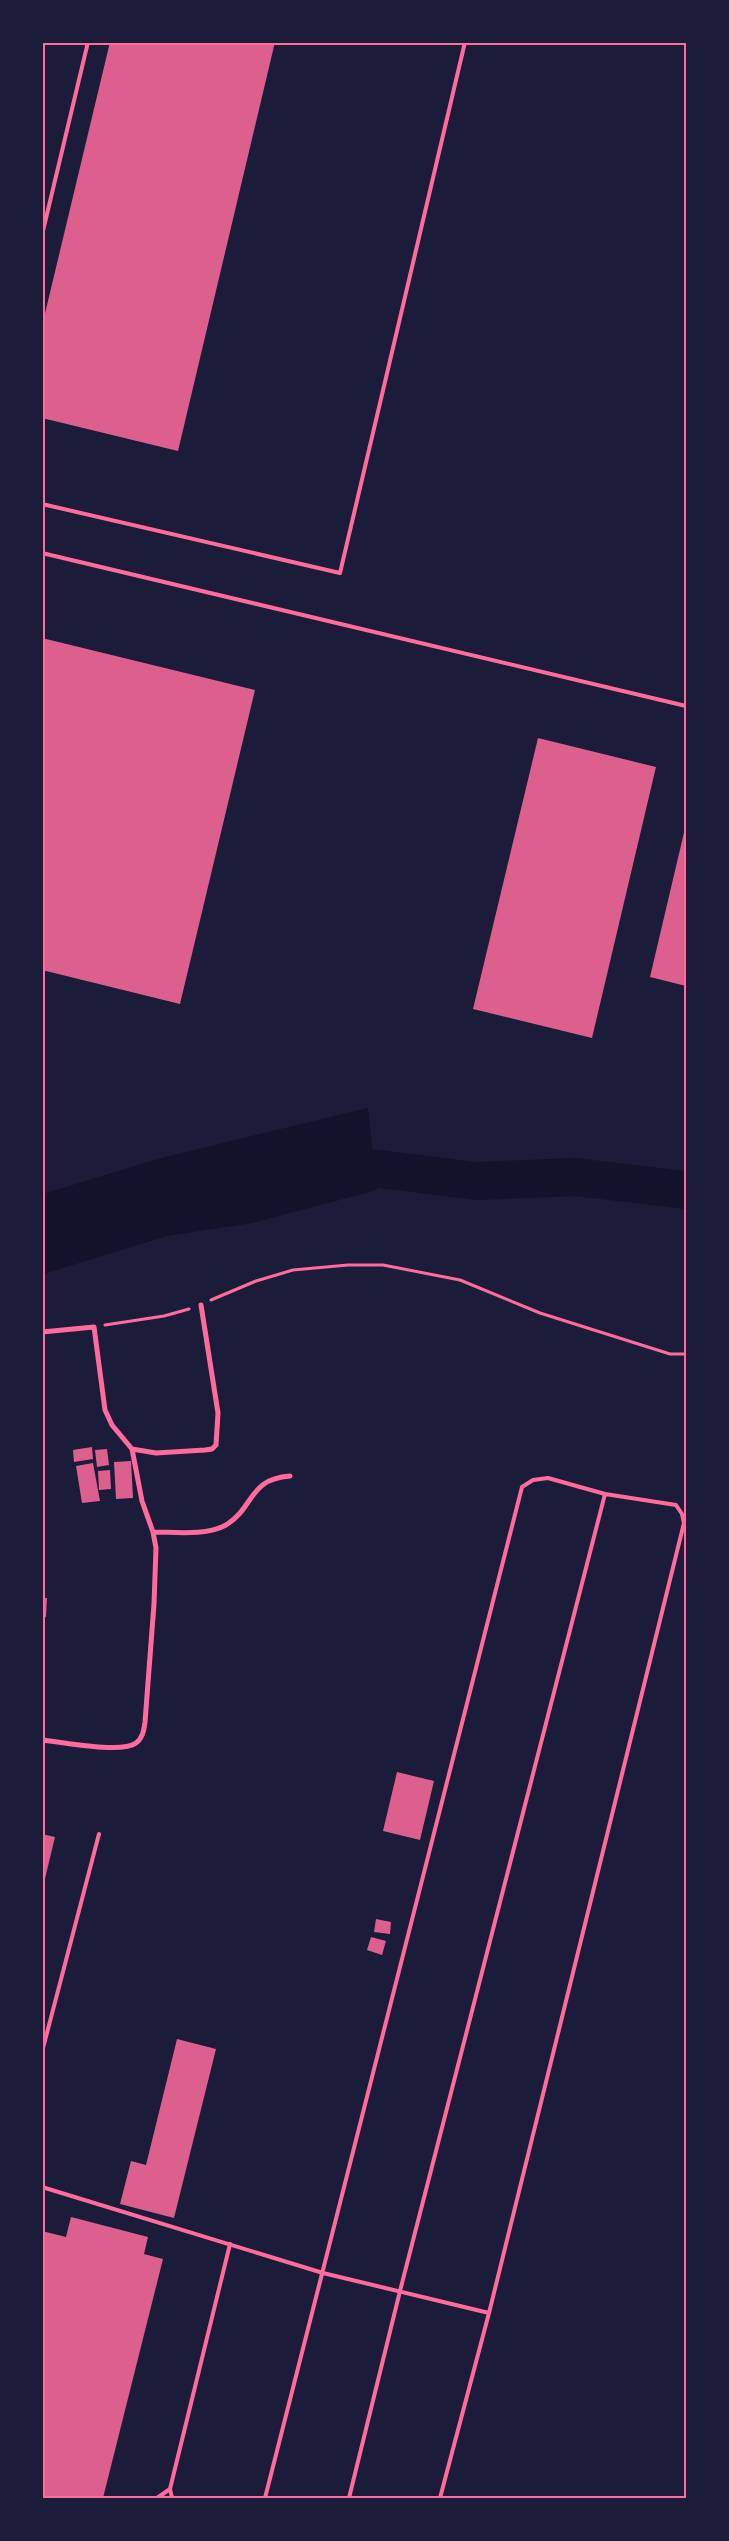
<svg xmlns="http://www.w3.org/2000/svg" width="729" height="2541" font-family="'PT Sans Narrow',sans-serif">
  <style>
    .water { fill: #12122b }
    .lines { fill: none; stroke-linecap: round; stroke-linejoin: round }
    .river { stroke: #12122b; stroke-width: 38 }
    .building { fill: #dd5f8e }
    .path { stroke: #ff6b9d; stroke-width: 3 }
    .service { stroke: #ff6b9d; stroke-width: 4 }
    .minor { stroke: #ff6b9d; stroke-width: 5 }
    .neatline { fill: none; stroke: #ff6b9d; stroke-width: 2 }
  </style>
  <rect width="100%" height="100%" fill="#1b1b3a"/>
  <path class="water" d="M368,1108L377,1190L252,1223L167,1236L43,1274V1194L161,1158Z"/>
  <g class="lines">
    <path class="river" d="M324,1162L476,1181L575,1177L686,1190"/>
  </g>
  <path class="building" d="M110,42H275L178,451L42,418V326Z
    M42,638L255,690L180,1004L42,970Z
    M538,738L656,767L592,1038L473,1009Z
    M686,824V986L650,977Z
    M92,1447L93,1459L74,1462L73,1450Z
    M107,1449L109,1465L97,1467L95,1450Z
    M131,1461L133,1498L116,1499L114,1462Z
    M93,1463L100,1501L82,1503L76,1466Z
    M110,1470L111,1489L99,1490L98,1471Z
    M42,1598H47L46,1617L42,1616Z
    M397,1772L434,1781L420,1840L383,1831Z
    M42,1834L55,1837L43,1887H42Z
    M376,1919L391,1922L390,1934L374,1932Z
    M371,1937L386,1941L382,1955L367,1950Z
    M177,2039L216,2049L174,2218L120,2204L131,2161L146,2165Z
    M71,2217L148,2237L144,2254L163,2259L103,2498H42V2231L66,2237Z"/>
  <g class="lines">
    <path class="path" d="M211,1300L256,1281L293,1270L348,1265H383L460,1280L540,1313L670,1354H686
      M105,1325L164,1316L189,1309"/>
    <path class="service" d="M42,235L88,42
      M42,504L340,573L465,42
      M42,553L686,706
      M42,2052L99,1834
      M42,2187L323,2273L489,2313
      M157,2498L170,2489
      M172,2498L170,2489L230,2244
      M265,2498L522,1487L533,1480L548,1478L605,1494L676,1505L682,1514L684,1523L489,2313L440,2498
      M349,2498L400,2291L605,1494"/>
    <path class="minor" d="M42,1332L94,1327L105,1410L112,1425L132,1449L142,1501L153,1532L156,1548L154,1604L145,1722C144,1729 143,1738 136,1743C122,1754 61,1742 42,1740
      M132,1449L156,1453L205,1450L212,1449L216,1445L218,1413L201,1305
      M153,1532C175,1532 206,1536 226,1525C255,1507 248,1479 290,1476"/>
  </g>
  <rect width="729" height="2541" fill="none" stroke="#1b1b3a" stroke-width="88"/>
  <rect x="44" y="44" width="641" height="2453" class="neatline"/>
</svg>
